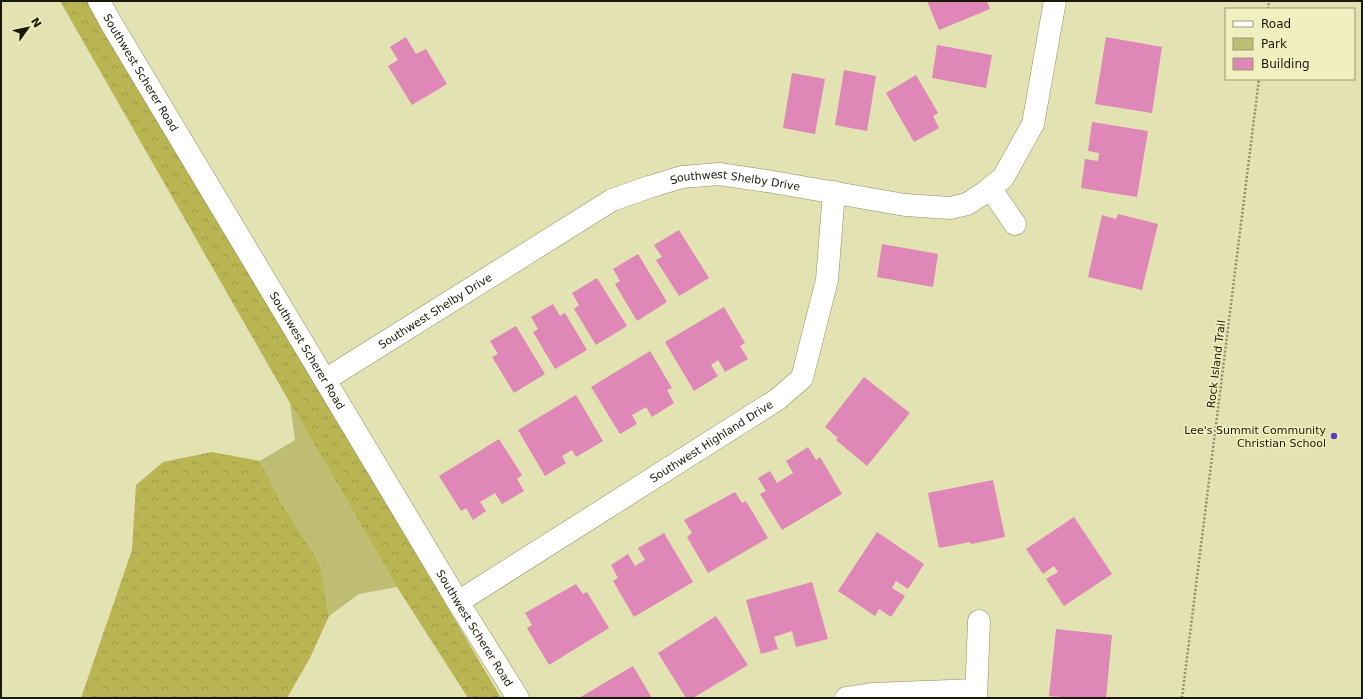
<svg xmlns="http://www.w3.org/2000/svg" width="1363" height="699" font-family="'DejaVu Sans',sans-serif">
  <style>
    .green { fill: #bebd73 }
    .forest { fill: url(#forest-crowns) }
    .building { fill: #df87b6 }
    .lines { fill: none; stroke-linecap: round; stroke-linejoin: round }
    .street-casing { stroke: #908f63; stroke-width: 23 }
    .secondary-casing { stroke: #908f63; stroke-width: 23 }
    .path { stroke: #8f8f6c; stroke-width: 2.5; stroke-dasharray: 2 2; stroke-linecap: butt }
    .street { stroke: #fff; stroke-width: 22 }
    .secondary { stroke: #fff; stroke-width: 22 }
    .poi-dot { fill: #593fb7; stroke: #efefbf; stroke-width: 1.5 }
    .labels { text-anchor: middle; stroke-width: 3; stroke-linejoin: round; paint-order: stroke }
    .street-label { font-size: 11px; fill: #1a1908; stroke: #efefbf }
    .poi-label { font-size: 11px; fill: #1a1908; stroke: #efefbf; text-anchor: end }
  </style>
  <defs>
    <pattern id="forest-crowns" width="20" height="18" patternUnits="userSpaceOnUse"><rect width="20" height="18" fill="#b9b552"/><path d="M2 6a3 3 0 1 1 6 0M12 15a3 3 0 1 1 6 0" fill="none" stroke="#9e9b46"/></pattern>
  </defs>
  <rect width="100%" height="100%" fill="#e2e2b3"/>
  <path class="green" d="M290,403L397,587L359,594L329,616L320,564L284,507L260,461L295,440Z"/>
  <path class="forest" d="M60,1H91L501,698H468L397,587L290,403Z
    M212,452L260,461L284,507L320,564L329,616L310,658L287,698H81L132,550L136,485L163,462Z"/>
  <path class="building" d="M927,1H987L990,9L939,30Z
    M406,37L416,54L426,49L447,84L412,105L388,66L398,60L390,47Z
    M1106,37L1162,47L1152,113L1095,104Z
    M937,45L992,55L986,88L932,78Z
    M844,70L876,76L867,131L835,125Z
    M792,73L825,79L815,134L783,128Z
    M916,75L938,113L933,116L939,128L914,142L886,93Z
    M1092,122L1148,131L1137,197L1081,188L1085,159L1098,161L1099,153L1088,151Z
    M1118,214L1158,224L1142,290L1088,277L1102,215L1116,219Z
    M679,230L709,278L679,296L656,260L662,257L654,245Z
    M882,244L938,254L933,287L877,277Z
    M638,254L667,302L637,321L615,284L620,281L613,269Z
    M597,278L627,326L596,345L574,309L579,305L572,293Z
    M553,304L560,316L565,313L587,350L555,369L533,332L538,329L531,317Z
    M724,307L745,343L740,346L748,359L725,372L718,360L711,365L718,376L694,391L665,342Z
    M516,326L545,374L514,393L492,357L498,354L490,341Z
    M650,351L672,388L667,390L674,403L652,417L646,407L632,415L637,424L620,434L591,387Z
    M864,377L910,413L867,466L836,440L838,438L825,427Z
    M576,395L603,441L576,457L572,450L562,456L566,463L545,476L518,430Z
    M499,439L522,475L517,479L524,491L502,504L495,493L480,502L486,511L473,520L466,508L461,511L439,476Z
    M808,447L816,460L820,457L842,494L782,530L760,494L766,491L758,478L770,471L777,483L793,473L786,461Z
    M993,480L1005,537L971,544L970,542L939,548L928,493Z
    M735,492L742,503L746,501L768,538L708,573L687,537L692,533L684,520Z
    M1074,517L1112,574L1064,606L1046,579L1058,572L1054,566L1043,574L1026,549Z
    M877,532L924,564L908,589L896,581L892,588L905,596L891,617L879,609L875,616L838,591Z
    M664,533L693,582L634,617L613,581L618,578L611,565L628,554L635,566L645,560L638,548Z
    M812,582L828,639L796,647L792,631L774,637L778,649L761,654L746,600Z
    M576,584L583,594L587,592L609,628L549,665L527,628L532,625L525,613Z
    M716,616L748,665L693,698H686L658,653Z
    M1056,629L1112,635L1106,698H1075L1049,696Z
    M633,666L652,698H579Z"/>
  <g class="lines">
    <g class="street-casing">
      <g id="street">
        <path d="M990,188L1015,224"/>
        <path id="s1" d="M325,380L612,200L649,187L682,177L719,174L767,181L905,205L950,208L967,204L984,193L1003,178L1033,124L1055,1"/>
        <path id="s2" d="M458,602L778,399L802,378L827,280L834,192"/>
        <path d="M846,698L872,694L976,690"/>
        <path d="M976,698L979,621"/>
      </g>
    </g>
    <g class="secondary-casing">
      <g id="secondary">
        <path id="s3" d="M99,1L111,23L458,602L518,698"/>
      </g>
    </g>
    <path class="path" d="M1268,9L1269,1
      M1182,698L1259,79"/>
    <use href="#street" class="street"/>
    <use href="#secondary" class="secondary"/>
  </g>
  <circle class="poi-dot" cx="1334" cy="436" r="4"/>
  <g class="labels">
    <g class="street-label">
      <text dy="4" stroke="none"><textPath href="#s3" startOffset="83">Southwest Scherer Road</textPath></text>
      <text dy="4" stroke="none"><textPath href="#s1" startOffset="466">Southwest Shelby Drive</textPath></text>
      <text dy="4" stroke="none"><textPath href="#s1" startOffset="130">Southwest Shelby Drive</textPath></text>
      <text dy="4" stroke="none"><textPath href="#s3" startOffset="407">Southwest Scherer Road</textPath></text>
      <text transform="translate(1216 364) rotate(-83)" y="4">Rock Island Trail</text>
      <text dy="4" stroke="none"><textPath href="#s2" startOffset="300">Southwest Highland Drive</textPath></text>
      <text dy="4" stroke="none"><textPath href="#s3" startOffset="731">Southwest Scherer Road</textPath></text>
    </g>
    <g class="poi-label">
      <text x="1326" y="434">Lee's Summit Community<tspan x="1326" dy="13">Christian School</tspan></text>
    </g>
  </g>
  <rect width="1363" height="699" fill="none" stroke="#1a1908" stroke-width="4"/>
  <rect x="1225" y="8" width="130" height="72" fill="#efefbf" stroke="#9a9976"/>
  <rect x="1233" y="21" width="20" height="6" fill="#ffffff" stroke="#9a9976"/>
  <text x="1261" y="28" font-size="12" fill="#1a1908">Road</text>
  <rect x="1233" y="38" width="20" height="12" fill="#bebd73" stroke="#9a9976"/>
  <text x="1261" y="48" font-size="12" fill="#1a1908">Park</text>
  <rect x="1233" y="58" width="20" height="12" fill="#df87b6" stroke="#9a9976"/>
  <text x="1261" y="68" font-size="12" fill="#1a1908">Building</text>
  <g transform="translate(28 28) rotate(57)" stroke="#efefbf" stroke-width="3" paint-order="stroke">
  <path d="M0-3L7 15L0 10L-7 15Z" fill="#1a1908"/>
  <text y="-6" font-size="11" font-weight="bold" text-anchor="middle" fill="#1a1908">N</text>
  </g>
</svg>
